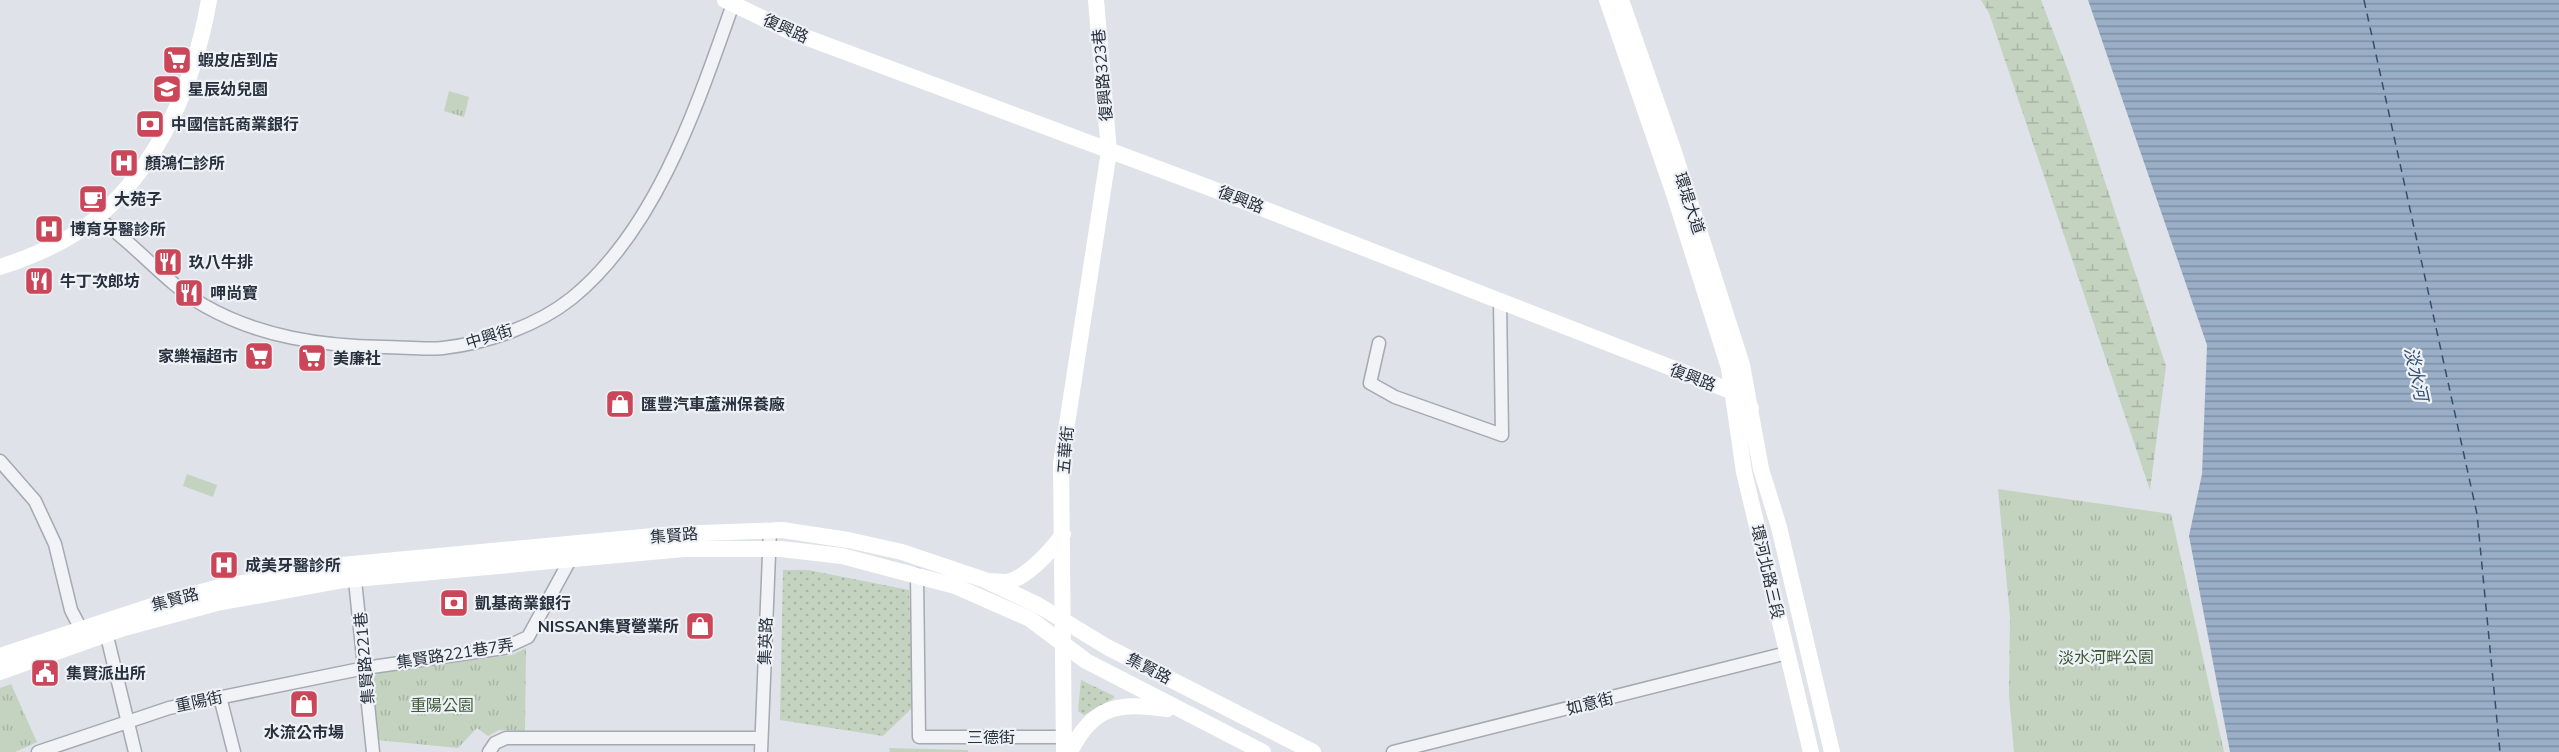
<svg xmlns="http://www.w3.org/2000/svg" width="2559" height="752" font-family="Mulish,'Noto Sans TC',sans-serif">
  <style>
    .grass { fill: url(#grass-dots) }
    .wetland { fill: url(#wetland-marsh) }
    .park { fill: url(#park-tufts) }
    .pitch { fill: #c4d2c0 }
    .water { fill: url(#water-rules) }
    .lines { fill: none; stroke-linecap: round; stroke-linejoin: round }
    .ferry { stroke: #334e71; stroke-width: 1.5; stroke-dasharray: 8 6; stroke-linecap: butt }
    .street-casing { stroke: #a4a9b2; stroke-width: 15 }
    .street { stroke: #f1f3f6; stroke-width: 12 }
    .secondary { stroke: #fff; stroke-width: 16 }
    .labels { text-anchor: middle; stroke-width: 4.5; stroke-linejoin: round; paint-order: stroke }
    .street-label { font-size: 16px; fill: #28303e; stroke: #eef1f5 }
    .poi-label { font-size: 16px; font-weight: bold; fill: #28303e; stroke: #eef1f5; text-anchor: start }
    .park-label { font-size: 16px; fill: #3c5a36; stroke: #eef1f5 }
    .water-label { font-size: 18px; font-style: italic; fill: #334e71; stroke: #eef1f5 }
  </style>
  <defs>
    <pattern id="grass-dots" width="8" height="8" patternUnits="userSpaceOnUse" patternTransform="scale(1.5)"><rect width="8" height="8" fill="#c4d2c0"/><path d="M2 2h.1M6 6h.1" fill="none" stroke="#a8b5a6" stroke-width="1.8" stroke-linecap="round"/></pattern>
    <pattern id="wetland-marsh" width="20" height="14" patternUnits="userSpaceOnUse" patternTransform="scale(1.5)"><rect width="20" height="14" fill="#c4d2c0"/><path d="M1 5h8M5 5V1M11 12h8M15 12V8" fill="none" stroke="#a8b5a6"/></pattern>
    <pattern id="park-tufts" width="24" height="20" patternUnits="userSpaceOnUse" patternTransform="scale(1.5)"><rect width="24" height="20" fill="#c4d2c0"/><path d="M3 7l-1-3M5 7V3M7 7l1-3M15 17l-1-3M17 17v-4M19 17l1-3" fill="none" stroke="#a8b5a6"/></pattern>
    <pattern id="water-rules" width="6" height="5" patternUnits="userSpaceOnUse" patternTransform="scale(1.5)"><rect width="6" height="5" fill="#9aafc7"/><path d="M0 2.5h6" fill="none" stroke="#7e8fa3"/></pattern>
  </defs>
  <rect width="100%" height="100%" fill="#dfe2e8"/>
  <path class="grass" d="M783,570H808L909,590L913,707L883,736L780,720Z
    M1081,680L1114,696V698L1084,715L1078,711Z"/>
  <path class="wetland" d="M1981,0H2041L2069,73L2166,366L2150,490L1989,13Z"/>
  <path class="park" d="M449,91L469,97L464,117L444,111Z
    M1998,489L2171,514L2224,752H2014L2009,695L2010,617Z
    M526,648L525,731L499,730L488,736L477,728L458,748L377,740L373,678L378,673L512,655Z
    M11,684L37,742L15,752H0V688Z
    M889,748L968,750V752H890Z"/>
  <path class="pitch" d="M187,474L217,485L213,497L183,486Z"/>
  <path class="water" d="M2088,0H2559V752H2230L2189,536L2202,474L2207,345Z"/>
  <g class="lines">
    <path class="ferry" d="M2364,0L2477,514L2500,752"/>
    <g class="street-casing">
      <path id="street" d="M97,218C135,243 165,283 205,306C260,337 322,346 384,347C403,347 424,350 443,348C487,343 537,326 572,298C657,229 698,103 733,4
        M1379,343L1370,383L1395,397L1502,435L1500,301
        M0,461L35,501L55,544L71,610L84,635
        M354,571L373,752
        M917,575L919,737H1063
        M105,628L135,752
        M220,697L234,752
        M38,752L169,708L365,668L504,648L528,637L570,560
        M489,752L495,743L506,738H761
        M761,752L770,530
        M1393,752L1787,653"/>
    </g>
    <use href="#street" class="street"/>
    <path class="secondary" d="M725,0L789,31L1210,188L1731,391L1751,408
      M1607,0L1675,197L1729,368L1744,472L1811,752
      M1621,0L1674,152L1742,365L1761,469L1779,527L1832,752
      M0,267C34,256 71,240 98,217C161,162 195,80 209,0
      M990,581C995,581 1000,582 1005,582C1024,581 1053,549 1063,534
      M0,656L170,600L220,587L342,565L675,534L782,530L848,540L902,552L985,580L1038,605L1107,647L1313,752
      M0,672L124,628L217,603L344,580L684,549H781L842,556L955,586L1030,619L1086,661L1263,752
      M1064,752L1061,463L1109,151L1096,0
      M1070,752C1093,705 1119,702 1167,709"/>
  </g>
  <defs>
    <g id="supermarket-square" transform="scale(1.5)"><rect x="-9" y="-9" width="18" height="18" rx="4" fill="#cb4658" stroke="#eef1f5"/><path d="M-6-5.5h2.5l.6 2H6L4.5 2H-2.5L-4.4-4H-6ZM-1.5 3.2a1.3 1.3 0 1 0 .1 0ZM3 3.2a1.3 1.3 0 1 0 .1 0Z" fill="#fff"/></g>
    <g id="school-square" transform="scale(1.5)"><rect x="-9" y="-9" width="18" height="18" rx="4" fill="#cb4658" stroke="#eef1f5"/><path d="M0-5L7-2L0 1L-7-2ZM-4 1L0 2.5L4 1V4Q0 6-4 4Z" fill="#fff"/></g>
    <g id="bank-square" transform="scale(1.5)"><rect x="-9" y="-9" width="18" height="18" rx="4" fill="#cb4658" stroke="#eef1f5"/><path d="M-6-4H6V4H-6ZM0-2.3a2.3 2.3 0 1 0 0 4.6a2.3 2.3 0 1 0 0-4.6Z" fill="#fff"/></g>
    <g id="hospital-square" transform="scale(1.5)"><rect x="-9" y="-9" width="18" height="18" rx="4" fill="#cb4658" stroke="#eef1f5"/><path d="M-5-5h3v3.5h4V-5h3V5h-3V1.5h-4V5h-3Z" fill="#fff"/></g>
    <g id="cafe-square" transform="scale(1.5)"><rect x="-9" y="-9" width="18" height="18" rx="4" fill="#cb4658" stroke="#eef1f5"/><path d="M-5.5-4.5H6V0H3Q3 3.5 0 3.5H-2.5Q-5.5 3.5-5.5 0ZM3-3.2v2h1.7v-2ZM-6 4.5H4V6H-6Z" fill="#fff"/></g>
    <g id="restaurant-square" transform="scale(1.5)"><rect x="-9" y="-9" width="18" height="18" rx="4" fill="#cb4658" stroke="#eef1f5"/><path d="M-5-6h1v4h1v-4h1v4h1v-4h1v5L-1.5 .5V6h-2V.5L-5-1ZM5-6V6H3V1.5H1.5Q1.5-4 5-6Z" fill="#fff"/></g>
    <g id="shop-square" transform="scale(1.5)"><rect x="-9" y="-9" width="18" height="18" rx="4" fill="#cb4658" stroke="#eef1f5"/><path d="M-5-2.5h2.3a2.7 3.5 0 0 1 5.4 0H5L5.5 6h-11ZM-1.5-2.5h3a1.5 2.3 0 0 0-3 0Z" fill="#fff"/></g>
    <g id="civic-square" transform="scale(1.5)"><rect x="-9" y="-9" width="18" height="18" rx="4" fill="#cb4658" stroke="#eef1f5"/><path d="M-.6-6.5H3V-4.5H.6V-3L4-1V1h2V6H-6V1h2V-1L-.6-3ZM-1.2 2.5V6h2.4V2.5Z" fill="#fff"/></g>
  </defs>
  <g fill-rule="evenodd">
    <use href="#supermarket-square" x="177" y="60"/>
    <use href="#school-square" x="167" y="89"/>
    <use href="#bank-square" x="150" y="124"/>
    <use href="#hospital-square" x="124" y="163"/>
    <use href="#cafe-square" x="93" y="199"/>
    <use href="#hospital-square" x="49" y="229"/>
    <use href="#restaurant-square" x="168" y="262"/>
    <use href="#restaurant-square" x="39" y="281"/>
    <use href="#restaurant-square" x="189" y="293"/>
    <use href="#supermarket-square" x="259" y="356"/>
    <use href="#supermarket-square" x="312" y="358"/>
    <use href="#shop-square" x="620" y="404"/>
    <use href="#hospital-square" x="224" y="565"/>
    <use href="#bank-square" x="454" y="603"/>
    <use href="#shop-square" x="700" y="626"/>
    <use href="#civic-square" x="45" y="673"/>
    <use href="#shop-square" x="304" y="704"/>
  </g>
  <g class="labels">
    <g class="street-label">
      <text transform="translate(786 28) rotate(24)" y="6">復興路</text>
      <text transform="translate(1102 75) rotate(-95)" y="6">復興路323巷</text>
      <text transform="translate(1241 199) rotate(21)" y="6">復興路</text>
      <text transform="translate(1690 203) rotate(72)" y="6">環堤大道</text>
      <text transform="translate(489 336) rotate(-17)" y="6">中興街</text>
      <text transform="translate(1693 377) rotate(21)" y="6">復興路</text>
      <text transform="translate(1065 450) rotate(-85)" y="6">五華街</text>
      <text transform="translate(674 535) rotate(-5)" y="6">集賢路</text>
      <text transform="translate(1768 572) rotate(77)" y="6">環河北路三段</text>
      <text transform="translate(175 599) rotate(-15)" y="6">集賢路</text>
      <text transform="translate(765 641) rotate(-88)" y="6">集英路</text>
      <text transform="translate(455 653) rotate(-9)" y="6">集賢路221巷7弄</text>
      <text transform="translate(364 658) rotate(-95)" y="6">集賢路221巷</text>
      <text transform="translate(1149 668) rotate(27)" y="6">集賢路</text>
      <text transform="translate(199 701) rotate(-12)" y="6">重陽街</text>
      <text transform="translate(1590 703) rotate(-14)" y="6">如意街</text>
      <text x="991" y="743">三德街</text>
    </g>
    <g class="poi-label">
      <text x="198" y="66">蝦皮店到店</text>
      <text x="188" y="95">星辰幼兒園</text>
      <text x="171" y="130">中國信託商業銀行</text>
      <text x="145" y="169">顏鴻仁診所</text>
      <text x="114" y="205">大苑子</text>
      <text x="70" y="235">博育牙醫診所</text>
      <text x="189" y="268">玖八牛排</text>
      <text x="60" y="287">牛丁次郎坊</text>
      <text x="210" y="299">呷尚寶</text>
      <text x="238" y="362" text-anchor="end">家樂福超市</text>
      <text x="333" y="364">美廉社</text>
      <text x="641" y="410">匯豐汽車蘆洲保養廠</text>
      <text x="245" y="571">成美牙醫診所</text>
      <text x="475" y="609">凱基商業銀行</text>
      <text x="679" y="632" text-anchor="end">NISSAN集賢營業所</text>
      <text x="66" y="679">集賢派出所</text>
      <text x="304" y="738" text-anchor="middle">水流公市場</text>
    </g>
    <g class="park-label">
      <text x="2106" y="663">淡水河畔公園</text>
      <text x="442" y="711">重陽公園</text>
    </g>
    <g class="water-label">
      <text transform="translate(2416 374) rotate(78)" y="6">淡水河</text>
    </g>
  </g>
</svg>
